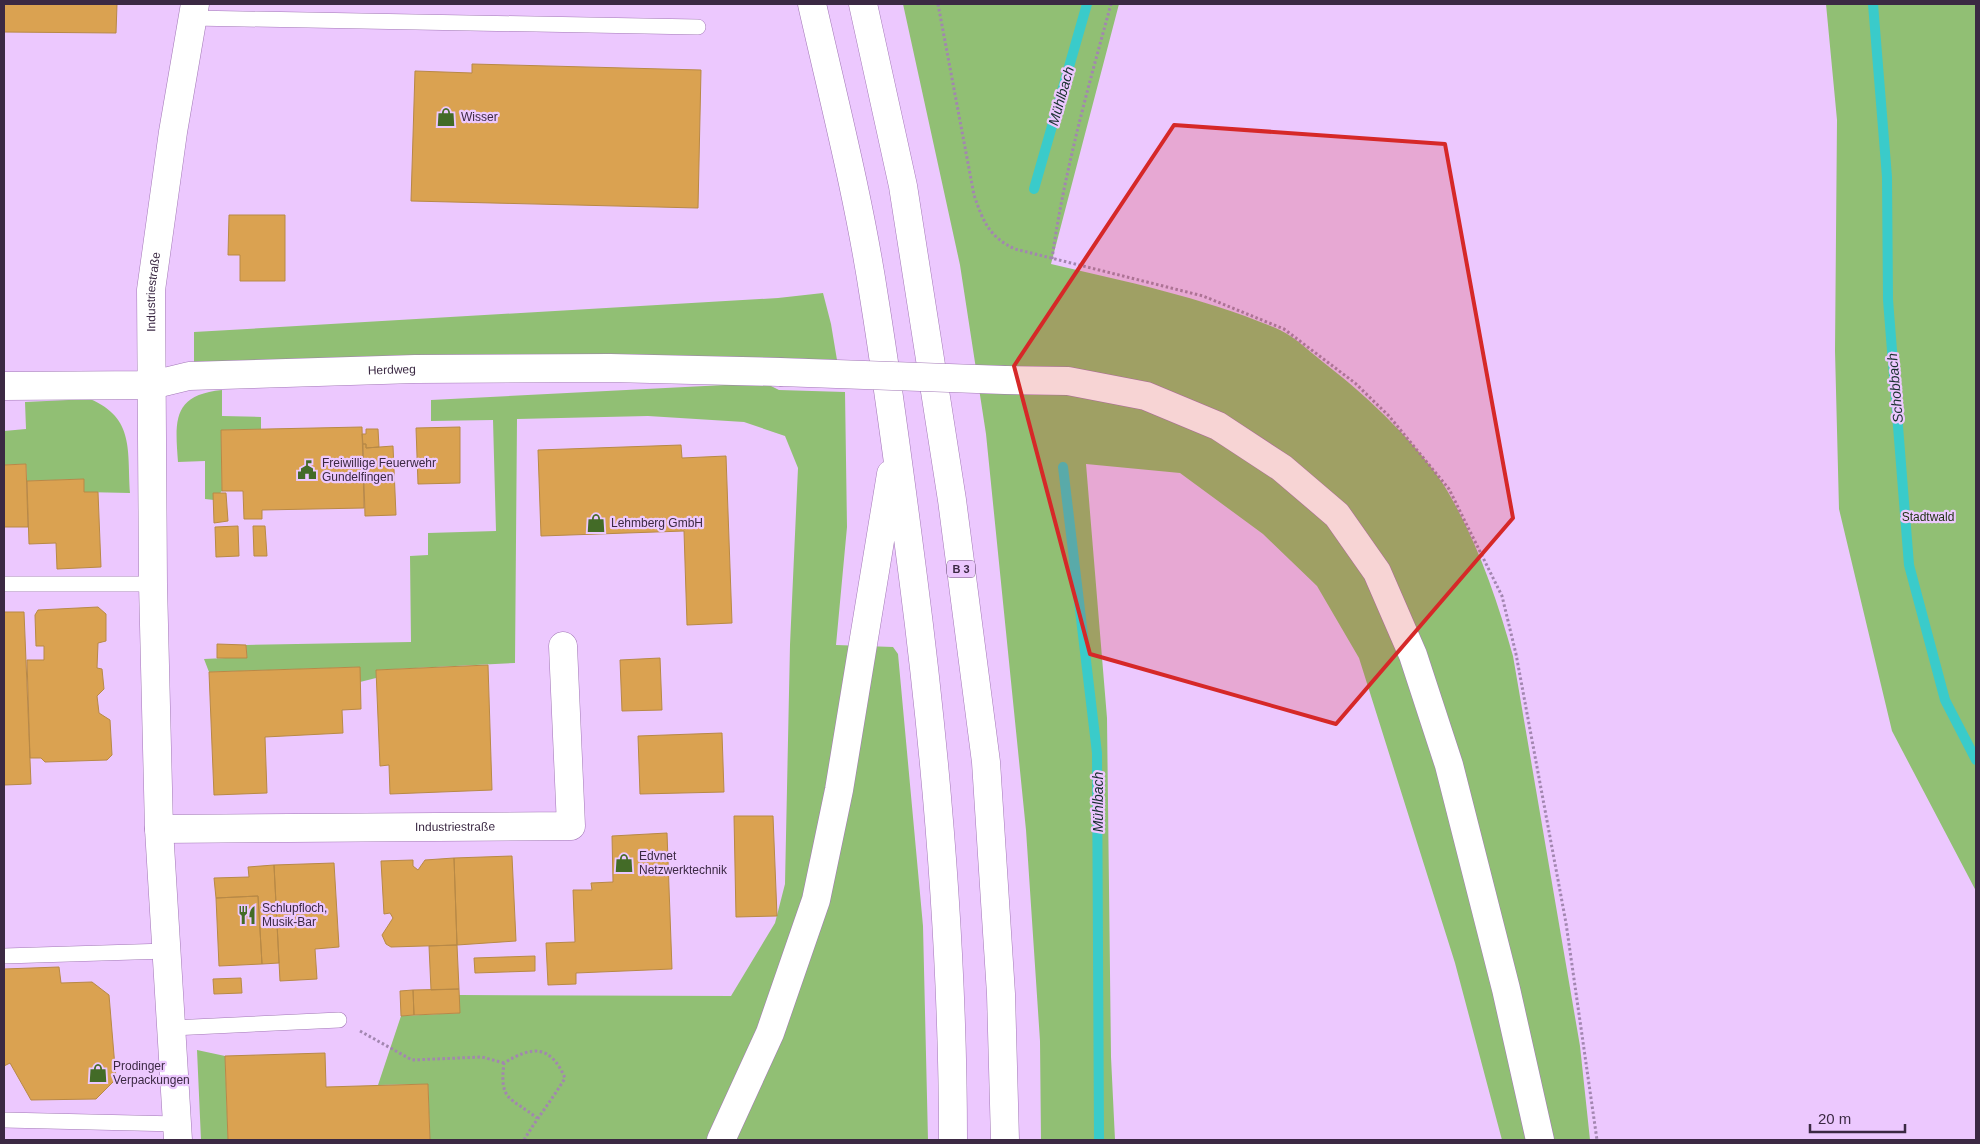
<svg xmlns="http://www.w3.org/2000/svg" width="1980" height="1144" font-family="Helvetica,sans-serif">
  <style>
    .green { fill: #91bf74 }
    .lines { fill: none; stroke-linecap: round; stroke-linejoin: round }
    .stream { stroke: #3acbca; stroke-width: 10 }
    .building { fill: #daa251; stroke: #b88946 }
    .lane-casing { stroke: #a278b6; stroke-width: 16 }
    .street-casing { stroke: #a278b6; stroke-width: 29 }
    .secondary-casing { stroke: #a278b6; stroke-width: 29 }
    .highway-casing { stroke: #a278b6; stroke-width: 29 }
    .path { stroke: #a286b0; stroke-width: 3; stroke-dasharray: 2.5 2.5; stroke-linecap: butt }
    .lane { stroke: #fff; stroke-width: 15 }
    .street { stroke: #fff; stroke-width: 28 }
    .secondary { stroke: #fff; stroke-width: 28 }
    .highway { stroke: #fff; stroke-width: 28 }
    .street-bridge-casing { stroke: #a278b6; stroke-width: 29; stroke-linecap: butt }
    .street-bridge { stroke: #fff; stroke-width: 28 }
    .marked { fill: #d62828; fill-opacity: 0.2; stroke: #d62828; stroke-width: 4; stroke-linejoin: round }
    .labels { text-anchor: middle; stroke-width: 4.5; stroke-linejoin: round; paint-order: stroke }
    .shield { fill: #ecc8fe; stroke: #70597b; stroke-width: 1 }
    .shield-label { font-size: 11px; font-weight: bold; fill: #3b2943 }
    .poi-label { font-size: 12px; fill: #3b2943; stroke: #ecc8fe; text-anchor: start }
    .street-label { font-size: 12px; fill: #3b2943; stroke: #ecc8fe }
    .park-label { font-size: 12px; fill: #1d3010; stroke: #ecc8fe }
    .water-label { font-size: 14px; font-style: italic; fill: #193130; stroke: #ecc8fe }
  </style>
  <rect width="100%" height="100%" fill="#ecc8fe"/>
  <path class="green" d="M903,4H1119L1051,264C1128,282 1206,298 1280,330C1297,338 1313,355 1328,366C1367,396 1423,449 1448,492C1478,544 1497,599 1513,656L1580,1046L1590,1140H1502L1455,963L1359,658L1317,586L1263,534L1180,473L1086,464L1107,718L1111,1057L1115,1140H1041L1040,1041L1026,830L986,434L960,265Z
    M1826,4H1976V891L1892,731L1839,509L1835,351L1837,120Z
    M823,293L831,324L837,360L780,358L194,366V332L778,298Z
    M765,383L779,390L845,392L847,527L836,645L893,647L898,654L923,926L928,1140H430L428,1084L378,1085L401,1016L459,1013V995L731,996L775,923L785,884L790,645L798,468L785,436L744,422L648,416L517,419L515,663L376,670V678L360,682V667L209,672L204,659L247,657L246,645L411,642L410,556L428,555V533L496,531L493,420L431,421V400Z
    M222,390V416L261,417V429L221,430L222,491L214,500L205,499V461L178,462C175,421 172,395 222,390Z
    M90,399C135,418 127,451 130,493L84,492V479L27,481L26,464L4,465V431L26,429L25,402Z
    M197,1050L225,1056L228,1140H201Z"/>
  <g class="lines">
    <path class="stream" d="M1873,4L1887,177L1888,300L1909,565L1945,700L1976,760
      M1034,189L1087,4
      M1063,467L1097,753L1099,1140"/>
  </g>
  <path class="building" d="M4,4H117L116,33L4,32Z
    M472,64L701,70L698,208L411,201L415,71L472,73Z
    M229,215H285V281H240V255H228Z
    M362,427L364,508L262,510V519H244L243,491H222L221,430Z
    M460,427V483L418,484L416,428Z
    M366,429H378L379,447L366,448V444H363L362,434H366Z
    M363,444H366V448L393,446L396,515L365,516Z
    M681,445L682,458L726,456L732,623L687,625L684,531L541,536L538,450Z
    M26,464L28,527H4V465Z
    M84,479V492H98L101,567L57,569L56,543L29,544L27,481Z
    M213,493H226L228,521L214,523Z
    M238,526L239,556L216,557L215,527Z
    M253,526H265L267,556H254Z
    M98,607L106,614V641L98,643L97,668L102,669L104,689L97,696L99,713L110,720L112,755L107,760L45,762L41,758H30L27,660H44V646H36L35,615L38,610Z
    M4,612H24L31,784L4,785Z
    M217,644L246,645L247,658H217Z
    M660,658L662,710L622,711L620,660Z
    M488,665L492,790L390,794L389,765L380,766L376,670Z
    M360,667L361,709L342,710L343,733L265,737L267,793L214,795L209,672Z
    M722,733L724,792L640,794L638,736Z
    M734,816H773L777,916L736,917Z
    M667,833L672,969L576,973V984L548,985L546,943L575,942L573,890H592L591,883L613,882L612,836Z
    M512,856L516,941L457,945L454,858Z
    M454,858L457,945L391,947L386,944L382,935L393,918L390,913L384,914L381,861L413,860V866L418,870L425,860Z
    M334,863L339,947L315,949L317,979L280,981L274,865Z
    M274,865L279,963L262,964L258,896L216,898L214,878L249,877L248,867Z
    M258,896L262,964L219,966L216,898Z
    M457,945L459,989L431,990L429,946Z
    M535,956V971L475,973L474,958Z
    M59,967L61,983L92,982L109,995L116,1079L96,1099L31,1100L10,1063L4,1066V969Z
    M241,978L242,993L214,994L213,979Z
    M459,989L460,1013L414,1015L413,990Z
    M413,990L414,1015L401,1016L400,991Z
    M325,1053L326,1087L428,1084L430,1140H228L225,1056Z"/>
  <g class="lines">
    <g class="lane-casing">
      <path id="lane" d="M192,18L698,27
        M4,584H153
        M4,956L167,951
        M172,1028L339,1020
        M4,1120L178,1124"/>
    </g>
    <g class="street-casing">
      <g id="street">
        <path d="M1005,380L1068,381L1146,396L1218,426L1282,468L1337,515L1377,572L1413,655L1449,765L1506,989L1540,1140"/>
        <path id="s1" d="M4,386L152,385L189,376L415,369L610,368L780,372"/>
        <path id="s2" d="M159,829L571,826L563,646"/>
      </g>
    </g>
    <g class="secondary-casing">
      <g id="secondary">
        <path id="s3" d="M178,1140L159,829L153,584L151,290L173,132L195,4"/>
      </g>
    </g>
    <g class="highway-casing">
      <path id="highway" d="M812,4C834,101 859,198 874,297C889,390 901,483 913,577C937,763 953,952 953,1140
        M863,4L903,186L952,500L986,762L1001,994L1005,1140
        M721,1140L770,1033L816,900L839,790L891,474"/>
    </g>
    <path class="path" d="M938,4L974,195C983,221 989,237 1015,249L1203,296L1284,329L1355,383L1389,416L1449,489L1502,596L1516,654L1566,923L1597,1140
      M1052,259C1064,172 1088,88 1111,4
      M360,1031L412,1060L482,1057L504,1063
      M524,1140C537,1118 552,1100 565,1078C550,1044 532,1046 504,1063C499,1102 511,1097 537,1118"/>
    <use href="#lane" class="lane"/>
    <use href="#street" class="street"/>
    <use href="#secondary" class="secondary"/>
    <use href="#highway" class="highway"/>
    <g class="street-bridge-casing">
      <path id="street-bridge" d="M780,372L1005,380"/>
    </g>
    <use href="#street-bridge" class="street-bridge"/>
  </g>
  <path class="marked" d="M1174,125L1445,144L1513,518L1336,724L1090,654L1014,366Z"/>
  <defs>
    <g id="shop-bare" transform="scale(1.5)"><path d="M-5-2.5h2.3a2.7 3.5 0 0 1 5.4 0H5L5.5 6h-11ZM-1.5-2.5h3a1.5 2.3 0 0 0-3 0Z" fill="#436b27" stroke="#ecc8fe" stroke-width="2.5" paint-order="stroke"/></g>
    <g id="civic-bare" transform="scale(1.5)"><path d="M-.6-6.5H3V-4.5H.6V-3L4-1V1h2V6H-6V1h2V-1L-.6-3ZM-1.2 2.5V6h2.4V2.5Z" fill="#436b27" stroke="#ecc8fe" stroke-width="2.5" paint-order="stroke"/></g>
    <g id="restaurant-bare" transform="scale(1.5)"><path d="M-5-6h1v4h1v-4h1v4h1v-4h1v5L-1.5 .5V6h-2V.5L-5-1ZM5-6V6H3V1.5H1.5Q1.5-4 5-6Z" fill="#436b27" stroke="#ecc8fe" stroke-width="2.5" paint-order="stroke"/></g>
  </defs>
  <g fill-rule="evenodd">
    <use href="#shop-bare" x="446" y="117"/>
    <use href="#civic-bare" x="307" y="470"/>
    <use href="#shop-bare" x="596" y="523"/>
    <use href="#shop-bare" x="624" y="863"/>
    <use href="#restaurant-bare" x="247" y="915"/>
    <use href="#shop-bare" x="98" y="1073"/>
  </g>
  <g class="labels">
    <rect class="shield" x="947" y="560.5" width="28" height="17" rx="4"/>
    <g class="shield-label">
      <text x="961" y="573">B 3</text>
    </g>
    <g class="poi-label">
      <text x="461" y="121">Wisser</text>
      <text x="322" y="467">Freiwillige Feuerwehr<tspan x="322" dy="14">Gundelfingen</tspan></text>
      <text x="611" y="527">Lehmberg GmbH</text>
      <text x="639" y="860">Edvnet<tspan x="639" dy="14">Netzwerktechnik</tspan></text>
      <text x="262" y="912">Schlupfloch,<tspan x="262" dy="14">Musik-Bar</tspan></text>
      <text x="113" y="1070">Prodinger<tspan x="113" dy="14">Verpackungen</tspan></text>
    </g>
    <g class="street-label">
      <text dy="4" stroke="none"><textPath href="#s3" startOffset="849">Industriestraße</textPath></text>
      <text dy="4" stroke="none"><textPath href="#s1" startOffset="389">Herdweg</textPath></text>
      <text dy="4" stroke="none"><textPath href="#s2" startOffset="296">Industriestraße</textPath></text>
    </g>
    <g class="park-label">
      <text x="1928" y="521">Stadtwald</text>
    </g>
    <g class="water-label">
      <text transform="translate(1061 96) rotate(-74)" y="5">Mühlbach</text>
      <text transform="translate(1895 388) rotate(-95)" y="5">Schobbach</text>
      <text transform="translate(1098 802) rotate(-90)" y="5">Mühlbach</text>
    </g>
  </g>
  <rect width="1980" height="1144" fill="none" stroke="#3b2943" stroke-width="10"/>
  <path d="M1810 1124v8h95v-8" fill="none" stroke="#3b2943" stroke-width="2.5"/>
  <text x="1818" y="1124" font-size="15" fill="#3b2943" stroke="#ecc8fe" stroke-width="4" paint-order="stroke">20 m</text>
</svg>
